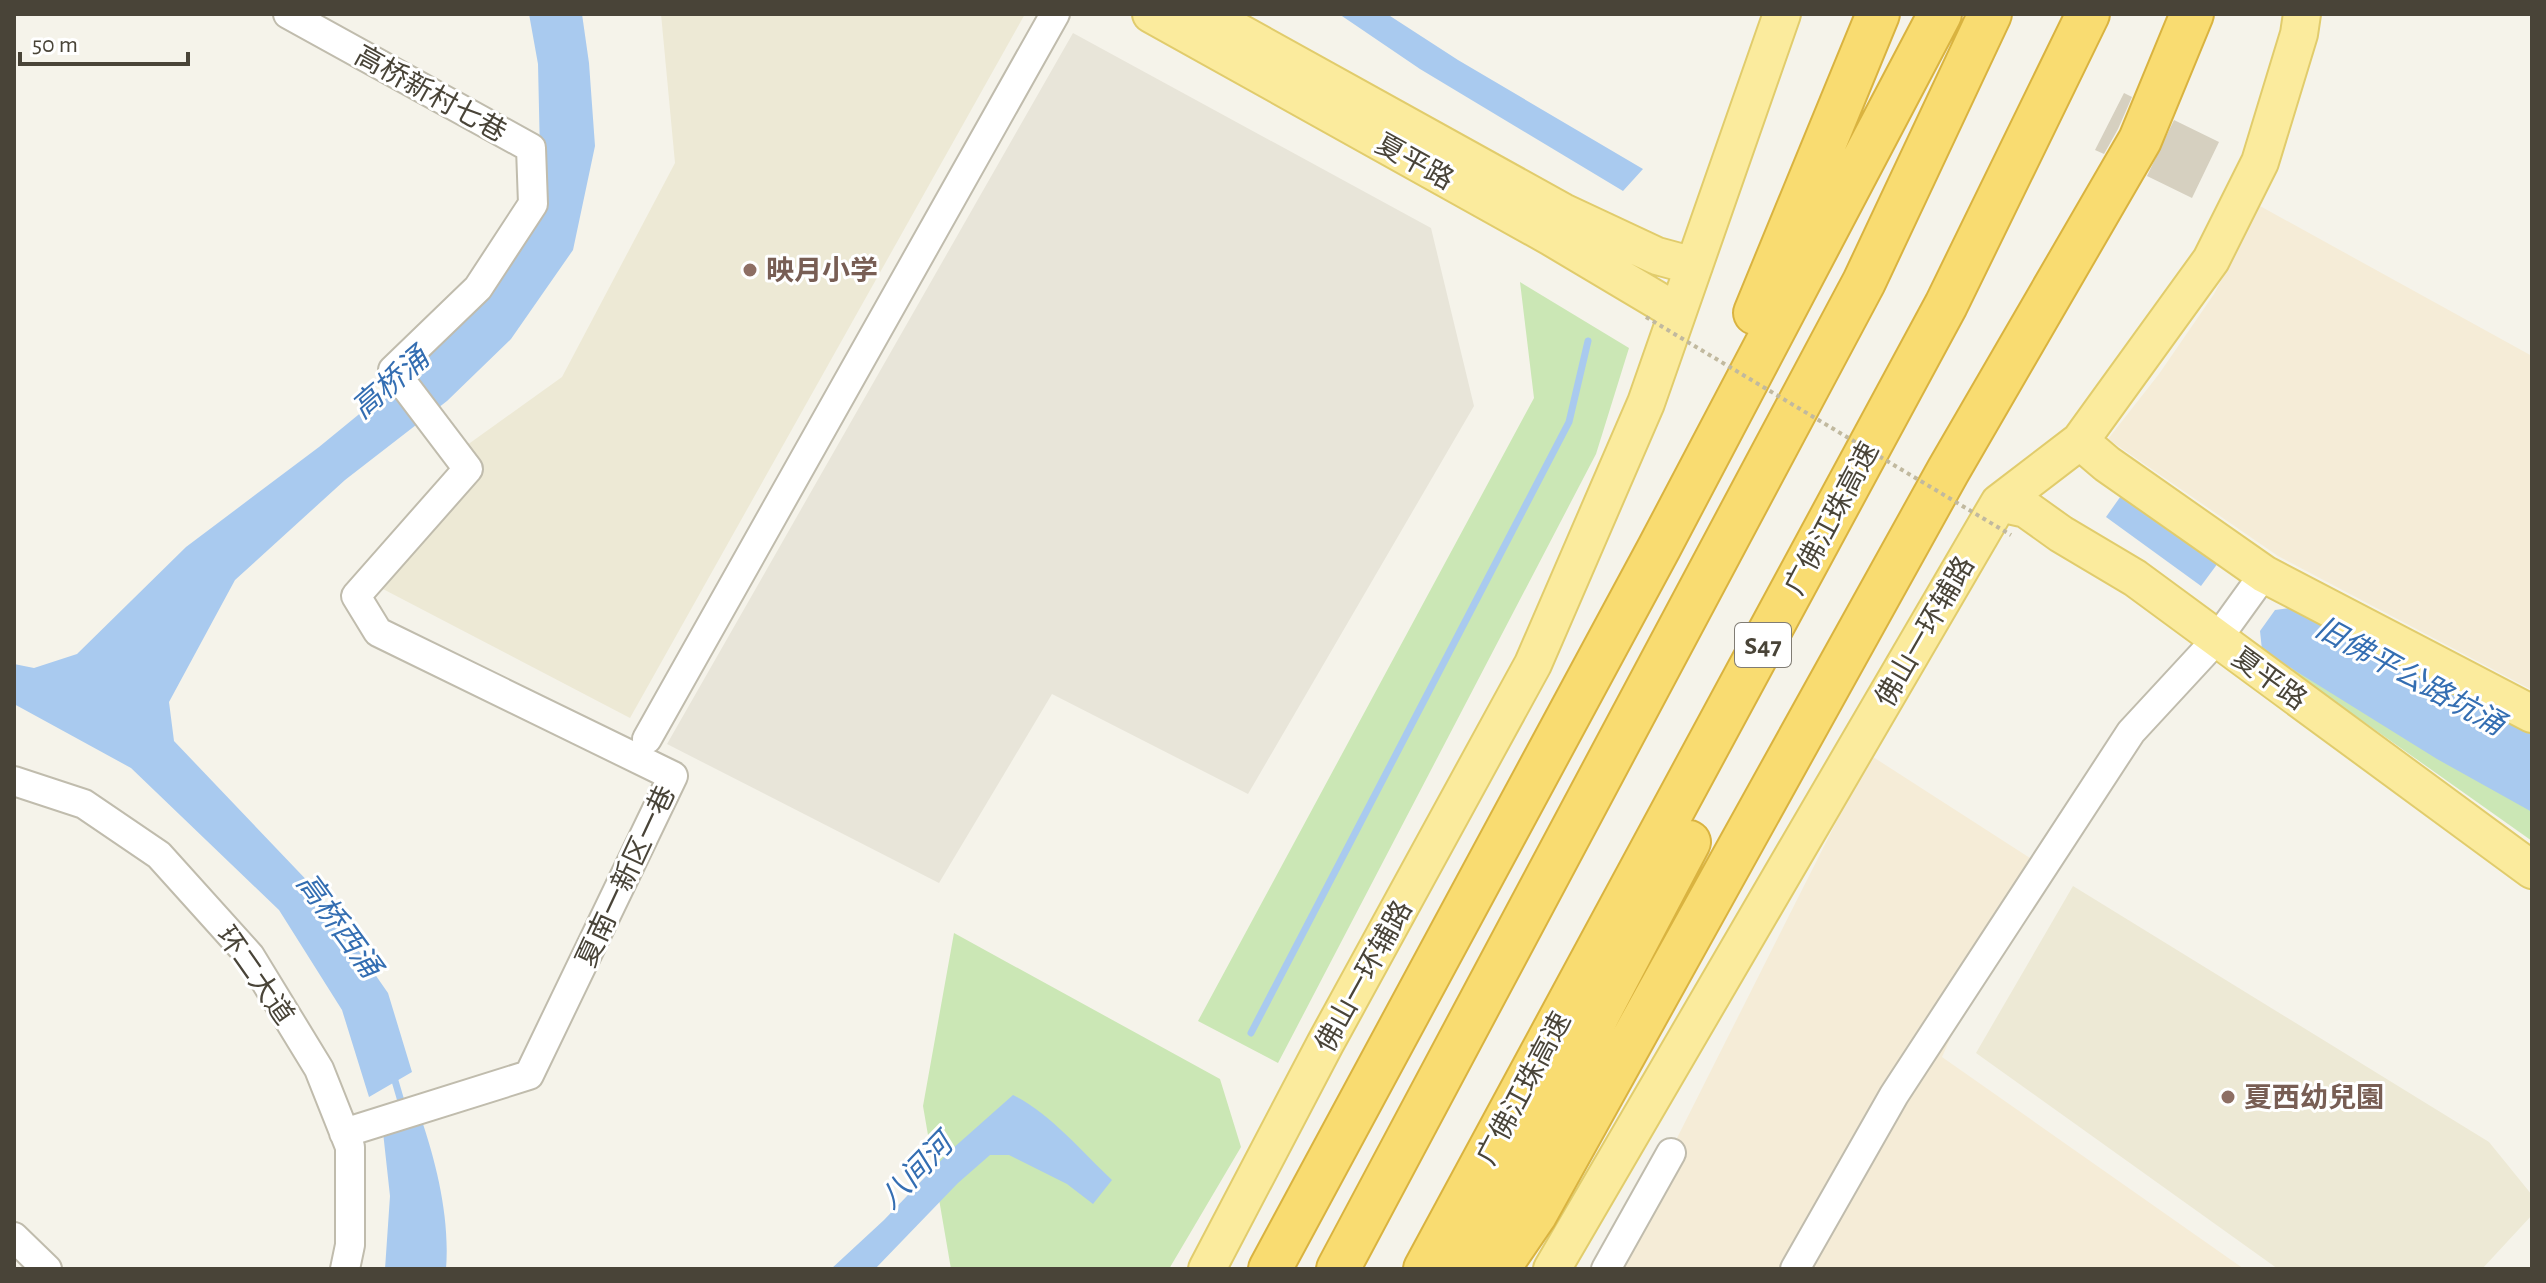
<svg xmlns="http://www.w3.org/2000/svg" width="2546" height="1283" font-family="'Alegreya Sans','Noto Sans SC',sans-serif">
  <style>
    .residential { fill: #e8e5d9 }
    .commercial { fill: #f5ecd7 }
    .education { fill: #ede9d5 }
    .green { fill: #cbe7b5 }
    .water { fill: #a9caef }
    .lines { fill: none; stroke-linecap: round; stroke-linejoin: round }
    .stream { stroke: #a9caef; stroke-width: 7 }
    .building { fill: #d6d0c0 }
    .minor-casing { stroke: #c0bcad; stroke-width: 32 }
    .major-casing { stroke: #e1cc6c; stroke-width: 40 }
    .highway-casing { stroke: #d9b340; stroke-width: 46 }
    .minor { stroke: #fff; stroke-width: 28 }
    .major { stroke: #fbeb9d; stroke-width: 36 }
    .highway { stroke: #f9dc71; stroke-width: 42 }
    .path-bridge { stroke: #c1b99f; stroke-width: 4; stroke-dasharray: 4 4; stroke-linecap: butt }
    .education-dot { fill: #8d6e63; stroke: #fff; stroke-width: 3 }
    .labels { text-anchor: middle; stroke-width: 6; stroke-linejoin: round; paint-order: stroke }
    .shield { fill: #fff; stroke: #807c74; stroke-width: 2 }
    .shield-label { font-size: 26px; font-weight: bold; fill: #494438 }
    .street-label { font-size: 28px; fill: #494438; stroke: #fff }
    .education-label { font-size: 28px; font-weight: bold; fill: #785e54; stroke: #fff; text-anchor: start }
    .water-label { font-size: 30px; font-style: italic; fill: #346eb2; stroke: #fff }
  </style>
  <rect width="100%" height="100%" fill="#f5f3ea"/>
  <path class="residential" d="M1073,33L1431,228L1474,406L1248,794L1052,694L939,883L667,744Z"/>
  <path class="commercial" d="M2260,206L2532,356V690L2278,556L2108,439L2159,374L2214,294Z
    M1870,755L2030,858L1942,1057L2244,1269H1611Z"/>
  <path class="education" d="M661,14H1025L630,718L381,588L456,453L562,377L675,163Z
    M2073,886L2489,1142L2532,1195V1215L2482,1269H2278L1976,1053Z"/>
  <path class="green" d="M1520,282L1629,348L1596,454L1278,1063L1198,1021L1534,398Z
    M2318,623L2532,732V841L2292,671Z
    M954,933L1220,1079L1241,1147L1169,1269H951L923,1106Z"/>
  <path class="water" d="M529,14H582L589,63L595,146L573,250L511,339L447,401L345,480L235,580L169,702L174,741L317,891L388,993L412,1072L369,1097L342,1010L279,910L131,768L14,704V664L34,668L77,654L186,547L319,447L413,370L473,308L540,154L538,64Z
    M1339,14H1387L1458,60L1643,169L1623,191L1420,69Z
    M2123,493L2218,563L2201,586L2106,517Z
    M2305,606L2532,730V812L2437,759L2262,650L2260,631L2275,610Z
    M1013,1095C1051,1114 1081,1151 1112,1180L1093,1204L1067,1184L1009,1155H990L958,1183L875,1269H831L884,1220L951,1150Z
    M421,1118C437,1165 450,1219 446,1269H385L390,1196L383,1132Z"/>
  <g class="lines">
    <path class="stream" d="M1251,1033L1569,422L1588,341
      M393,1074L403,1108"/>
  </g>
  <path class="building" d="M2124,93L2132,97L2118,129L2104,154L2095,150Z
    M2174,120L2219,142L2192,198L2147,176Z"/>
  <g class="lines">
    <g class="minor-casing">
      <path id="minor" d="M288,14L531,148L533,204L478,288L393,370L468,469L356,596L378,632L673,776L529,1075L344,1133
        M647,739L1055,14
        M14,781L84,804L159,855L250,956L319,1069L350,1147V1245L345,1269
        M14,1237L47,1269
        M1606,1269L1671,1153
        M1795,1269L1894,1095L2131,732L2217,639L2264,574"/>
    </g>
    <g class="major-casing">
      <path id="major" d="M1151,14L1551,237L1677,312
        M1206,14L1563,212L1657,256L1694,266
        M2080,441L2107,464L2264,574L2532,714
        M1999,503L2026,509L2061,534L2135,578L2532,870
        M1207,1269L1325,1044L1533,664L1646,403L1782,14
        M1552,1269L1999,503L2080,441L2211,260L2260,162L2299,34L2302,14"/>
    </g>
    <g class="highway-casing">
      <path id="highway" d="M1755,313L1878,14
        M1270,1269L1659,548L1940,14
        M1338,1269L1864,282L1990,14
        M1425,1269L1946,305L2088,14
        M1464,1269L1689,842
        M1498,1269L1535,1215L1948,471L2140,140L2192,14"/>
    </g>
    <use href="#minor" class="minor"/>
    <use href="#major" class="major"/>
    <use href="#highway" class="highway"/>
    <path class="path-bridge" d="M1646,317L2011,535"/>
  </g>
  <g class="education-dot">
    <circle cx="750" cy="270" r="8"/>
    <circle cx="2228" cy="1097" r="8"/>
  </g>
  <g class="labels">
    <rect class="shield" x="1735" y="623" width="56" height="44" rx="6"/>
    <g class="shield-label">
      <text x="1763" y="654">S47</text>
    </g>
    <g class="street-label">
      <text transform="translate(431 93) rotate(29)" y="10">高桥新村七巷</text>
      <text transform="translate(1415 161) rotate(29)" y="10">夏平路</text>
      <text transform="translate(1831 518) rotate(-62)" y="10">广佛江珠高速</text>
      <text transform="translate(1924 631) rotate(-60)" y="10">佛山一环辅路</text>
      <text transform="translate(2270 678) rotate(36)" y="10">夏平路</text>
      <text transform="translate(625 876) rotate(-65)" y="10">夏南一新区一巷</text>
      <text transform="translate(256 975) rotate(55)" y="10">环二大道</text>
      <text transform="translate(1363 976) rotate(-61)" y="10">佛山一环辅路</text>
      <text transform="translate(1523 1088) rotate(-62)" y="10">广佛江珠高速</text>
    </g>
    <g class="education-label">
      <text x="766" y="280">映月小学</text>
      <text x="2244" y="1107">夏西幼兒園</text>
    </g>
    <g class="water-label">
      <text transform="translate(390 383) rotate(-41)" y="10">高桥涌</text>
      <text transform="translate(2410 676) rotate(29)" y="10">旧佛平公路坑涌</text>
      <text transform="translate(339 925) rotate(54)" y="10">高桥西涌</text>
      <text transform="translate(916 1171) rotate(-46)" y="10">八间河</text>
    </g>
  </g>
  <rect width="2546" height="1283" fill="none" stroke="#494438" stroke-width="32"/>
  <path d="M20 52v12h168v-12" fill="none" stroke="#494438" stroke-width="4"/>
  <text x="32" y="52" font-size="24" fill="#494438" stroke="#ffffff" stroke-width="6" paint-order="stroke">50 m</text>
</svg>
